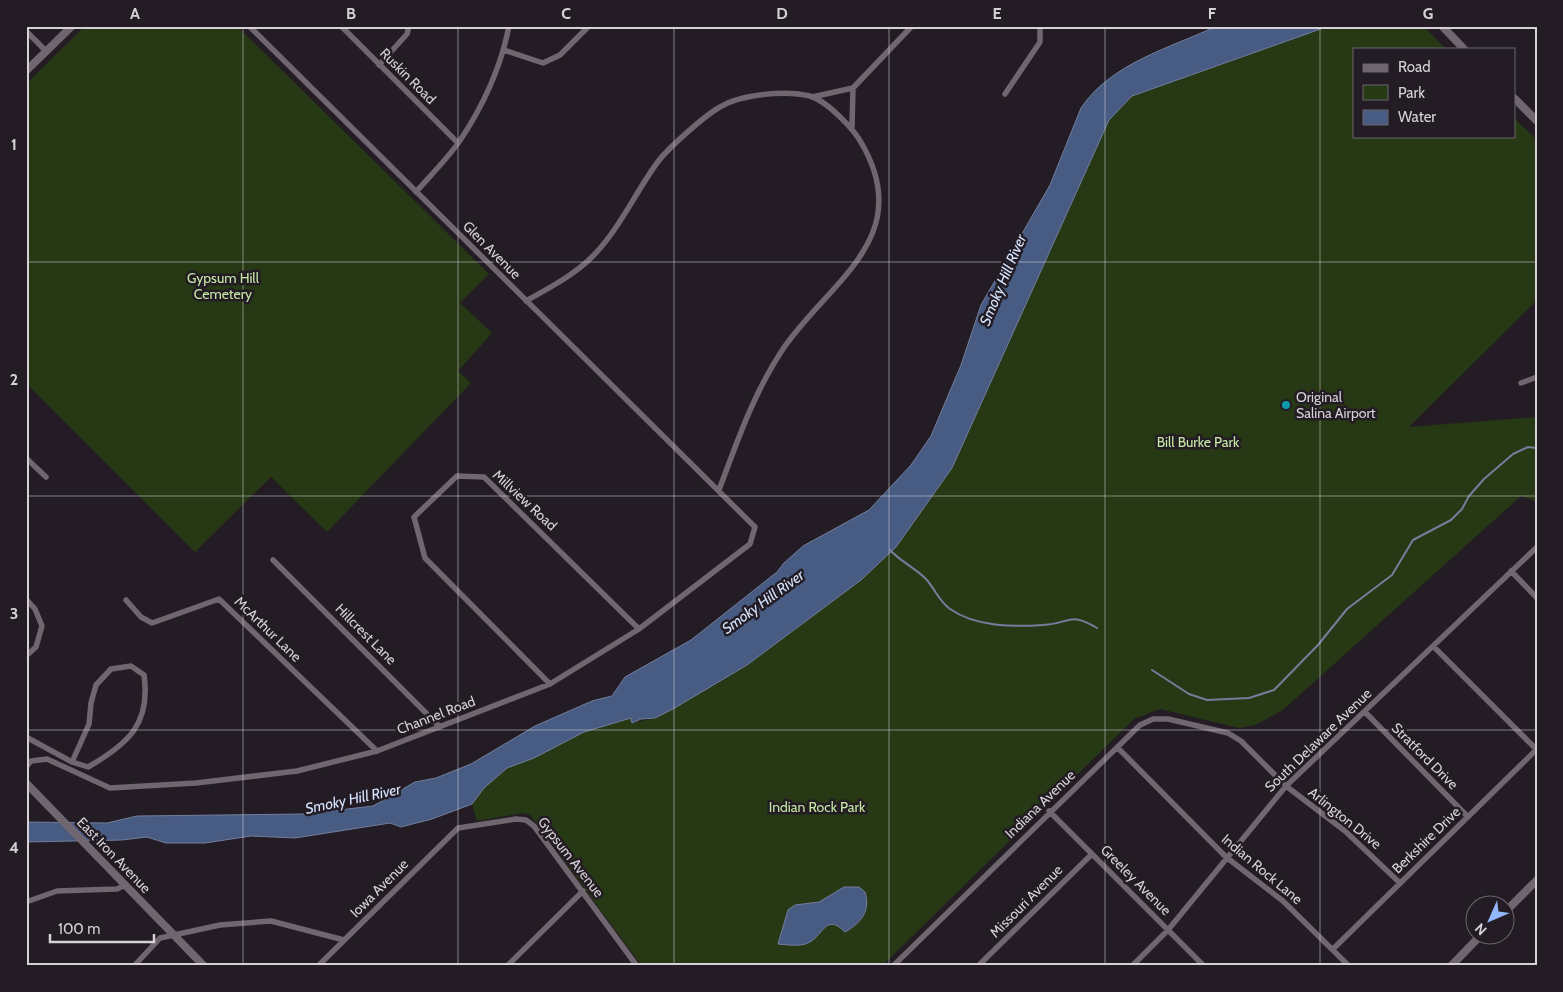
<svg xmlns="http://www.w3.org/2000/svg" width="1563" height="992" font-family="Cabin,sans-serif">
  <style>
    .green { fill: #273814 }
    .water { fill: #485b83; stroke: #737e9c }
    .lines { fill: none; stroke-linecap: round; stroke-linejoin: round }
    .stream { stroke: #737e9c; stroke-width: 2 }
    .street { stroke: #6f6670; stroke-width: 5.5 }
    .secondary { stroke: #6f6670; stroke-width: 8 }
    .grid { fill: none; stroke: #d6d1d7; stroke-width: 1; stroke-opacity: 0.55 }
    .culture-dot { fill: #0f9aa8; stroke: #231c24; stroke-width: 2 }
    .labels { text-anchor: middle; stroke-width: 5; stroke-linejoin: round; paint-order: stroke }
    .street-label { font-size: 14px; fill: #d6d1d7; stroke: #231c24 }
    .park-label { font-size: 14px; fill: #c4e7a2; stroke: #231c24 }
    .poi-label { font-size: 14px; fill: #d6d1d7; stroke: #231c24; text-anchor: start }
    .water-label { font-size: 15px; font-style: italic; fill: #d6e4ff; stroke: #231c24 }
    .neatline { fill: none; stroke: #d6d1d7; stroke-width: 2 }
    .grid-label { font-size: 16px; text-anchor: middle; font-weight: bold; fill: #d6d1d7 }
  </style>
  <rect width="100%" height="100%" fill="#231c24"/>
  <path class="green" d="M85,26H237L489,274L460,303L492,333L458,371L471,383L327,532L271,477L195,552L26,383V84Z
    M1329,26H1423L1446,49H1354V136H1514V118L1537,140V300L1409,427L1537,417V502L1521,496L1283,710L1255,725L1239,728L1160,709L1134,719L882,966H642L530,815L523,813L477,821L472,804L484,788L507,768L534,758L584,732L631,718L632,723L655,718L673,709L747,665L861,580L896,547L952,468L1109,120L1132,96Z"/>
  <path class="water" d="M1217,26H1329L1132,96L1109,120L952,468L896,547L861,580L747,665L673,709L655,718L641,719L632,723L631,718L584,732L534,758L507,768L484,788L472,804L432,819L401,827L390,823L295,838L251,836L205,843H166L147,837L122,840L26,842V822L107,823L137,816L305,814L373,806L415,782L436,778L471,764L535,726L592,701L612,696L625,677L691,640L777,572L784,563L803,546L869,510L911,465L931,436L961,365L981,305L1050,185L1081,108C1111,63 1170,48 1217,26Z
    M844,887H859L865,892C871,911 861,923 845,932C826,913 824,934 810,942C802,947 788,945 778,944L788,910L795,905L819,902Z"/>
  <g class="lines">
    <path class="stream" d="M890,550C900,561 915,568 926,579C935,589 939,601 950,609C976,627 1013,627 1043,625C1070,624 1069,611 1097,628
      M1152,670L1189,694L1207,700L1249,698L1274,690L1318,645L1347,609L1392,575L1413,540L1451,520L1462,509L1469,496L1484,479L1513,454L1528,447L1537,448"/>
    <path class="street" d="M341,26L458,143
      M26,31L46,51
      M504,50L543,63L560,55L589,26
      M379,65L407,34L409,26
      M853,88L912,26
      M1005,94L1040,42V26
      M812,97L853,88L852,127
      M416,192C430,176 446,160 459,142C482,108 501,67 509,26
      M526,301C549,288 574,275 592,257C619,230 635,193 657,163C667,149 704,116 720,107C741,94 786,90 810,96C827,101 854,129 862,144C917,240 825,284 781,352C753,395 737,442 719,490
      M1521,383L1537,377
      M26,458L46,477
      M273,560L440,727
      M1511,571L1537,598
      M26,599L35,609L42,626L36,647L26,656
      M126,600L141,617L152,623L219,599L377,751
      M1434,647L1537,750
      M131,666L144,675C151,724 128,744 88,767L72,762L89,724L91,703L96,685L111,669Z
      M26,682V690
      M550,684L425,558L414,517L457,476L484,477L639,629
      M1365,712L1468,817
      M26,737L72,762
      M1118,748L1226,857L1283,901L1349,966
      M26,767L31,761L47,759L110,788L196,783L297,771L377,751L550,684L639,629L750,544L755,527L249,26
      M1049,811L1204,966
      M26,902L57,891L117,889L126,885
      M1333,949L1537,749
      M134,966L160,938L220,925L271,921L344,940
      M318,966L458,828L516,819L526,820L534,826L637,966
      M507,966L583,891
      M893,966L1140,725L1153,719H1168L1228,733L1241,741L1286,786L1345,831L1400,883
      M978,966L1092,854
      M1132,966L1168,930L1286,786L1537,547"/>
    <path class="secondary" d="M1442,26L1464,49
      M26,71L72,26
      M1514,98L1537,121
      M26,783L204,966
      M1506,911L1537,880
      M1451,966L1482,934"/>
  </g>
  <path class="grid" d="M243,26V966M458,26V966M674,26V966M889,26V966M1105,26V966M1320,26V966M26,262H1537M26,496H1537M26,730H1537"/>
  <circle class="culture-dot" cx="1286" cy="405" r="5"/>
  <g class="labels">
    <g class="street-label">
      <text transform="translate(408 76) rotate(45)" y="5">Ruskin Road</text>
      <text transform="translate(492 250) rotate(45)" y="5">Glen Avenue</text>
      <text transform="translate(525 500) rotate(43)" y="5">Millview Road</text>
      <text transform="translate(268 629) rotate(44)" y="5">McArthur Lane</text>
      <text transform="translate(366 634) rotate(45)" y="5">Hillcrest Lane</text>
      <text transform="translate(436 715) rotate(-21)" y="5">Channel Road</text>
      <text transform="translate(1318 740) rotate(-44)" y="5">South Delaware Avenue</text>
      <text transform="translate(1425 756) rotate(45)" y="5">Stratford Drive</text>
      <text transform="translate(1040 804) rotate(-44)" y="5">Indiana Avenue</text>
      <text transform="translate(1345 818) rotate(39)" y="5">Arlington Drive</text>
      <text transform="translate(1426 840) rotate(-44)" y="5">Berkshire Drive</text>
      <text transform="translate(114 855) rotate(46)" y="5">East Iron Avenue</text>
      <text transform="translate(571 857) rotate(52)" y="5">Gypsum Avenue</text>
      <text transform="translate(1262 869) rotate(40)" y="5">Indian Rock Lane</text>
      <text transform="translate(1136 880) rotate(45)" y="5">Greeley Avenue</text>
      <text transform="translate(379 888) rotate(-45)" y="5">Iowa Avenue</text>
      <text transform="translate(1026 901) rotate(-45)" y="5">Missouri Avenue</text>
    </g>
    <g class="park-label">
      <text x="223" y="283">Gypsum Hill<tspan x="223" dy="16">Cemetery</tspan></text>
      <text x="1198" y="447">Bill Burke Park</text>
      <text x="817" y="812">Indian Rock Park</text>
    </g>
    <g class="poi-label">
      <text x="1296" y="402">Original<tspan x="1296" dy="16">Salina Airport</tspan></text>
    </g>
    <g class="water-label">
      <text transform="translate(1003 280) rotate(-67)" y="5">Smoky Hill River</text>
      <text transform="translate(763 602) rotate(-36)" y="5">Smoky Hill River</text>
      <text transform="translate(353 799) rotate(-12)" y="5">Smoky Hill River</text>
    </g>
  </g>
  <rect width="1563" height="992" fill="none" stroke="#231c24" stroke-width="55"/>
  <rect x="1353" y="48" width="162" height="90" fill="#231c24" stroke="#6b646c"/>
  <rect x="1363" y="64" width="25" height="8" fill="#6f6670" stroke="#6b646c"/>
  <text x="1398" y="72" font-size="15" fill="#d6d1d7">Road</text>
  <rect x="1363" y="85" width="25" height="15" fill="#273814" stroke="#6b646c"/>
  <text x="1398" y="98" font-size="15" fill="#d6d1d7">Park</text>
  <rect x="1363" y="110" width="25" height="15" fill="#485b83" stroke="#6b646c"/>
  <text x="1398" y="122" font-size="15" fill="#d6d1d7">Water</text>
  <g transform="translate(1490 920) rotate(225)"><circle r="24" fill="#231c24" stroke="#6b646c"/>
  <path d="M0-4L9 19L0 12L-9 19Z" fill="#92b7fd"/>
  <text y="-8" font-size="14" font-weight="bold" text-anchor="middle" fill="#d6d1d7">N</text>
  </g>
  <path d="M50 934v8h104v-8" fill="none" stroke="#d6d1d7" stroke-width="2.5"/>
  <text x="58" y="934" font-size="15" fill="#d6d1d7" stroke="#231c24" stroke-width="4" paint-order="stroke">100 m</text>
  <rect x="28" y="28" width="1508" height="936" class="neatline"/>
  <g class="grid-label">
    <text x="135" y="19">A</text>
    <text x="351" y="19">B</text>
    <text x="566" y="19">C</text>
    <text x="782" y="19">D</text>
    <text x="997" y="19">E</text>
    <text x="1212" y="19">F</text>
    <text x="1428" y="19">G</text>
    <text x="14" y="150">1</text>
    <text x="14" y="385">2</text>
    <text x="14" y="619">3</text>
    <text x="14" y="853">4</text>
  </g>
</svg>
